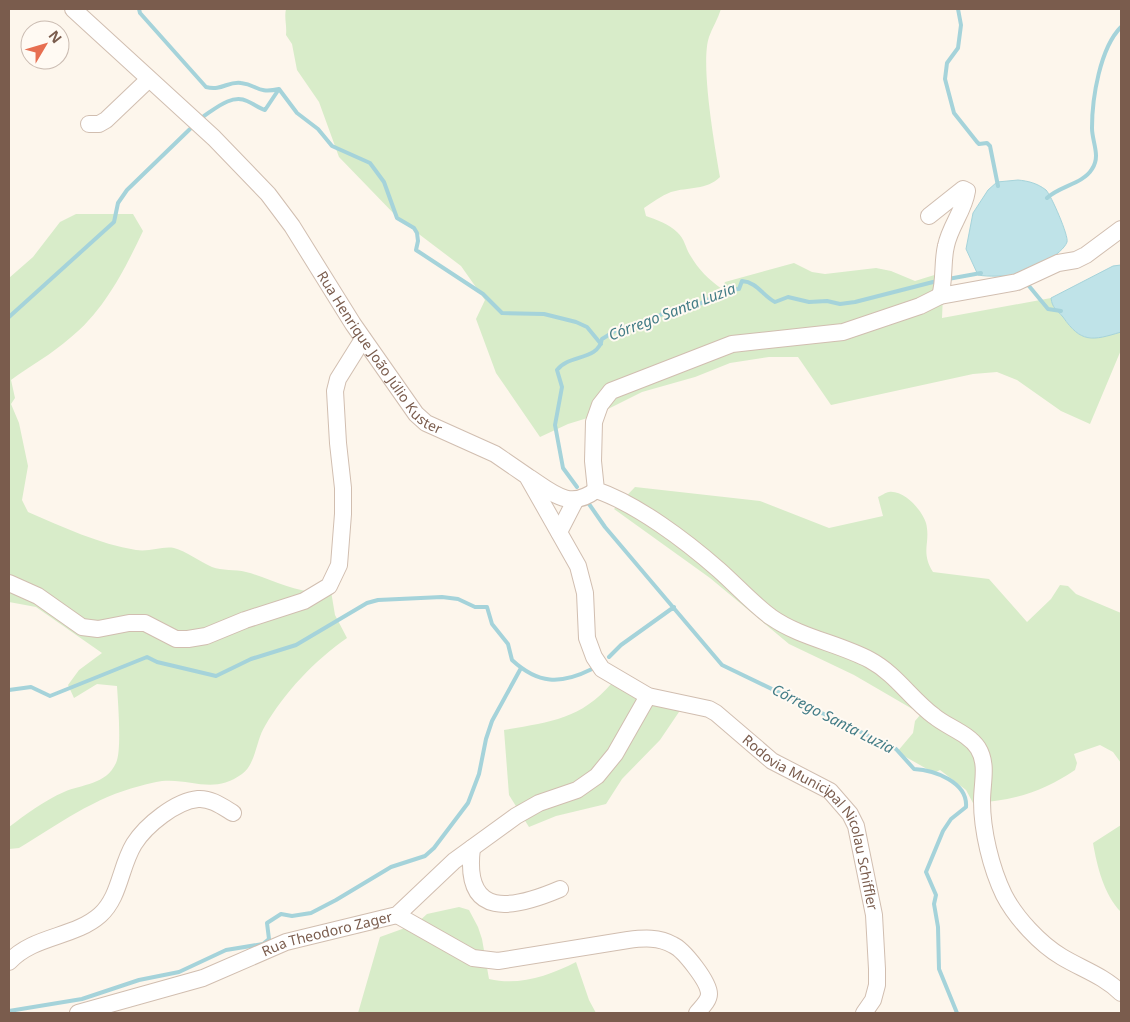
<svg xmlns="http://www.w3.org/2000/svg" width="1130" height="1022" font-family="'Noto Sans',sans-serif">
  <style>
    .green { fill: #d8ecc9 }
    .water { fill: #bfe3e8; stroke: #a5d3da }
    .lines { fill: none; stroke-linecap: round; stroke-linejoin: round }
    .stream { stroke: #a5d3da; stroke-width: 4 }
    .minor-casing { stroke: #d1beb0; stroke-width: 18 }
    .minor { stroke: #fff; stroke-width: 16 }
    .labels { text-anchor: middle; stroke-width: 4; stroke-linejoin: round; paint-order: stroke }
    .street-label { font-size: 14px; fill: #7a5c4d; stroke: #fffaf3 }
    .water-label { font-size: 15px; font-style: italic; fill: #437c86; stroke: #fffaf3 }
  </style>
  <rect width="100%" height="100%" fill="#fdf6ec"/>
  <path class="green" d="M286,9H721C718,19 712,28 709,37C700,64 715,147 720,177C707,190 688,187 671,192C661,196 653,202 644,208L646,216C657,220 669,224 677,232C685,239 685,247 690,255C698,269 709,280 722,289L725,282L794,263L812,272L825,274L876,268L891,271L915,281L944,272L942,318L1051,298C1052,308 1057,310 1063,317C1082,344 1092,340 1121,332V350L1090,424L1061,411L1017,380L997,372L973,374L831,405L798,357H769L730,363L695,377L642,392L594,416L568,424L540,437L496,373L476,319L485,300L461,266L399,219L339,157L319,102L297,70L292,44L286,35C287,25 284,18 286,9Z
    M76,214H133L143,231C125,269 104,311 70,338C52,354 30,366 11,380L15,398L11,404L19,423L28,466L22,500L28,512C63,527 99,544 136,550C150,552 162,546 174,548C186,551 200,562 212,567C222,571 235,569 246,572C274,579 301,597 331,591L335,615L347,638C315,660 284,693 265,726C256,740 256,764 242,774C213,795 192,778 162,781C154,782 147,784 140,786C95,797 57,825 19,848L9,849V827C25,815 45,800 64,792C82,784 106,785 116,763C122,750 118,703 117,686L97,684L74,698L68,685L79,670L102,653L36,607L9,602V278L33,257L60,222Z
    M635,487L760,501L829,528L883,516L878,497C881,496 886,492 889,492C904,490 922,510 926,523C931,543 920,551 933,572L989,579L1027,622L1051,599L1060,585L1068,586L1076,594L1121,613V763L1113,752L1100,745L1074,754L1077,763L1075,770C1043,792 1012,801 973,803L966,790L940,770L934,773L897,752L913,733L915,721L921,714L854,675L789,644L710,578L614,509Z
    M612,683L681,709L660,740L622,779L606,804L556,816L529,827L509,795L504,730C549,722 580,720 612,683Z
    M1121,825V912C1104,895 1097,866 1093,843Z
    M459,907L469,910L478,927L482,939L489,979C519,986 549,976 576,962L589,1000L596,1013H358L380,937L416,924L427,914Z"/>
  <path class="water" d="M1018,180C1028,181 1037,183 1046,190C1051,195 1069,236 1067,242C1063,254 1029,273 1016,275C1006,276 988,277 978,275L966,249L973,213L988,190L997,182Z
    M1121,265V332C1092,341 1081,343 1063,317C1057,310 1052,308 1051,298L1113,266Z"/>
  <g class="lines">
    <path class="stream" d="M139,9L140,13L206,87C222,91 228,81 241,83C258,85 257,94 279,89
      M958,9L961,25L958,48L947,63L945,79L954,113L977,142L979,144L987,143L990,146L998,186
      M279,89L297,113L318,129L332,146L370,163L384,182L397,218L414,228L417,233L418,241L416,250L483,294L502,313L544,314L576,322L587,327L601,344
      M204,116C216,108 232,94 247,101C254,104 259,108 265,110L279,89
      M1047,198C1059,186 1083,184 1092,169C1101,156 1092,142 1092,128C1092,98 1100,48 1121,27
      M948,279L981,273
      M1029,286L1048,309L1061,311
      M9,317L114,222L118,203L127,190L190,129
      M577,487L563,468L555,425L562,387L557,370C569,354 598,361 602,339L620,328L654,320L663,313H673L679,309H690L726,290L739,289L742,281C757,282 763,296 775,302L788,297L809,302L827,301L840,304L855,302L937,281
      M589,504L605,527L722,665L896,749L914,769C934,770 968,782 966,807L951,819L943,831L926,872L936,895L934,904L938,927L939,969L957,1013
      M609,657L621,645L674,607
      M9,690L31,687L50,696L147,657L157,662L216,676L251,659L296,645L367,603L378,600L442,597L458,599L475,607H487L492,624L508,644L512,660C538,684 560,685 592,669
      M9,1011L82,999L139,980L179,972L226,950L263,944L269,939L267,923L281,914L292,916L311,913L336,900L391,867L425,856L434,848L468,803L479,774L486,739L492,721L521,668"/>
    <g class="minor-casing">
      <g id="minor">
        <path id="s1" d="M73,9L214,138L268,194L292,226L353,324L416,414L426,423L495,454L527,476L578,566L585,593L587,638L594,657L602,669L648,696L709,709L716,713L772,761L830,791L850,814L856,826L874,915L877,969V985L873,1000L864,1013"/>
        <path d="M89,124H99L106,120L148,80"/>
        <path d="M929,216L963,189L967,191C964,211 950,226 946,246C942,262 945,280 940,296"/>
        <path d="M1121,229L1086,255L1076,260L1058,263L1017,282L940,296L920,306L843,332L732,344L611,391L600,405L594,422L593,461L596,490C637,504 686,541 719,570C736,585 752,603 771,617C801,638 838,643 870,660C896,674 911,699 934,716C947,727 968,733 978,748C988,764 982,783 982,801C982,831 991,868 1004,895C1016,918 1040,944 1062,957C1082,969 1104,976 1121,993"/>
        <path d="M530,478C554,494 570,510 596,490"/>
        <path d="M559,532L575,501"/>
        <path d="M9,583L38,596L82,627L98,629L129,623H145L176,639H188L206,636L245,620L304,601L329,586L339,565L343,514V488L338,443L335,391L338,379L363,339"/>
        <path d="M472,848C463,920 513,909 560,889"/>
        <path d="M397,915L473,958L498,961L628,940C644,938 659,937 673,945C684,950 709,982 709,994C709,1001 701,1008 697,1013"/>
        <path d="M9,962C34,935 74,938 100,915C120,897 120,867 134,844C146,825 176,801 198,799C211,798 223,807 233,813"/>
        <path id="s2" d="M78,1013L203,978L286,942L397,915L454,861L516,816L539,803L577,790L597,776L615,754L648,696"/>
      </g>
    </g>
    <use href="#minor" class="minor"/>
  </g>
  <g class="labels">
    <g class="street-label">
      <text dy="5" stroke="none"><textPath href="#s1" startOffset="464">Rua Henrique João Júlio Kuster</textPath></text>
      <text dy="5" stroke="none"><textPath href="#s1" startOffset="1150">Rodovia Municipal Nicolau Schiffler</textPath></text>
      <text dy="5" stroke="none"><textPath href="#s2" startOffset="262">Rua Theodoro Zager</textPath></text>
    </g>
    <g class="water-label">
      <text transform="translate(672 312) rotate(-21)" y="5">Córrego Santa Luzia</text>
      <text transform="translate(833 719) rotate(27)" y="5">Córrego Santa Luzia</text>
    </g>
  </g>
  <rect width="1130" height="1022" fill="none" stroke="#7a5c4d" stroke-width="20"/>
  <g transform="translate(45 45) rotate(52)"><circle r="24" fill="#fffaf3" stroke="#cabbb1"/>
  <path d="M0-4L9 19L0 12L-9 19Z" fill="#e76f51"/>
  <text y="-8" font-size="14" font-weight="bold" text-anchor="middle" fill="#7a5c4d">N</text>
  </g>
</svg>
